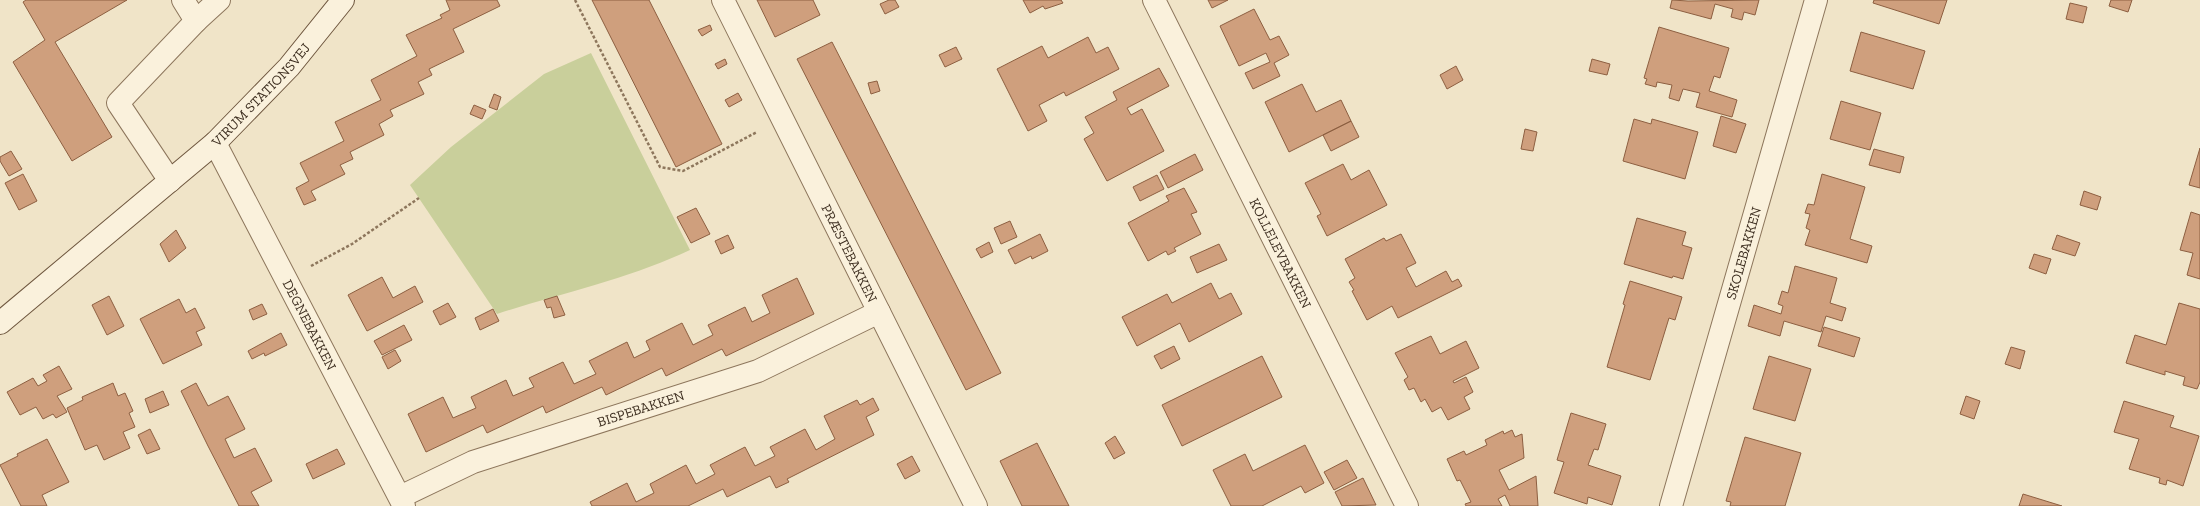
<svg xmlns="http://www.w3.org/2000/svg" width="2200" height="506" font-family="'Zilla Slab',serif">
  <style>
    .green { fill: #c9cf9b }
    .building { fill: #cf9f7d; stroke: #8d5f41 }
    .lines { fill: none; stroke-linecap: round; stroke-linejoin: round }
    .street-casing { stroke: #8d765c; stroke-width: 24 }
    .secondary-casing { stroke: #6f573f; stroke-width: 24 }
    .path { stroke: #8d765c; stroke-width: 2.5; stroke-dasharray: 3 2; stroke-linecap: butt }
    .street { stroke: #faf1dc; stroke-width: 22 }
    .secondary { stroke: #faf1dc; stroke-width: 22 }
    .labels { text-anchor: middle; stroke-width: 3; stroke-linejoin: round; paint-order: stroke }
    .street-label { font-size: 14px; fill: #3d2e20; stroke: #f7eed8 }
  </style>
  <rect width="100%" height="100%" fill="#f0e4c8"/>
  <path class="green" d="M591,53L690,250C629,279 561,293 497,314L410,185L451,147L544,74Z"/>
  <path class="building" d="M26,0H127L55,42L112,137L72,161L13,62L45,40L23,2Z
    M446,0H497L500,6L453,29L464,52L429,69L432,75L418,82L424,94L390,110L393,116L379,124L384,135L350,152L353,159L340,165L345,174L311,191L316,200L304,205L296,188L309,181L300,163L344,141L335,122L381,100L371,80L417,56L406,35L442,18L440,15L450,10Z
    M592,0H649L722,144L676,167Z
    M757,0H813L820,15L775,37Z
    M889,0H895L899,7L885,14L880,4Z
    M1023,0H1061L1063,3L1045,9L1043,6L1030,13Z
    M1208,0H1228L1212,8Z
    M1672,0L1688,1L1759,0L1755,15L1744,12L1742,20L1731,17L1733,9L1715,4L1711,19L1670,8Z
    M1874,0H1947L1939,24L1873,3Z
    M2111,0H2132L2128,12L2109,6Z
    M2070,3L2087,7L2083,23L2066,19Z
    M1254,9L1270,40L1279,36L1289,55L1274,63L1280,76L1253,89L1245,73L1270,62L1266,53L1239,66L1220,26Z
    M710,25L712,30L702,36L698,30Z
    M1659,27L1729,48L1720,78L1714,76L1709,91L1737,100L1732,117L1696,107L1700,93L1683,89L1679,101L1669,98L1672,85L1657,82L1656,87L1645,84L1647,79L1644,78Z
    M1861,32L1925,51L1913,89L1850,71Z
    M1088,37L1096,53L1108,47L1119,69L1066,96L1064,92L1039,105L1047,121L1028,131L997,69L1042,46L1048,58Z
    M832,42L1001,373L966,390L797,59Z
    M956,47L962,59L945,67L939,55Z
    M725,59L727,64L718,69L715,64Z
    M1592,59L1610,64L1607,75L1589,71Z
    M1456,66L1463,80L1447,89L1440,75Z
    M1159,68L1169,86L1127,108L1131,115L1142,109L1164,151L1107,181L1084,139L1094,133L1085,117L1117,100L1113,92Z
    M877,81L880,91L871,94L868,83Z
    M1302,84L1316,112L1341,100L1351,121L1289,152L1265,102Z
    M738,93L742,100L729,107L725,100Z
    M494,94L501,97L497,110L489,107Z
    M1841,101L1881,113L1870,150L1830,139Z
    M474,105L486,110L482,119L470,114Z
    M1721,116L1746,124L1736,153L1713,146Z
    M1634,119L1651,124L1652,119L1698,132L1685,179L1623,161Z
    M1351,121L1359,137L1331,151L1323,135Z
    M1525,129L1537,132L1533,151L1521,149Z
    M2200,148V188L2189,185Z
    M1874,149L1904,157L1900,173L1869,165Z
    M11,151L22,169L9,176L0,161V157Z
    M1195,154L1203,170L1168,188L1160,172Z
    M1343,164L1351,180L1369,170L1387,205L1327,236L1317,216L1321,214L1305,183Z
    M23,174L37,201L19,210L5,183Z
    M1822,174L1865,187L1850,239L1872,246L1867,263L1805,245L1810,230L1806,228L1810,214L1805,213L1808,204L1814,205Z
    M1157,175L1164,189L1140,201L1133,187Z
    M1184,188L1197,212L1191,214L1201,234L1174,248L1176,251L1168,255L1166,251L1148,261L1128,223L1169,201L1166,196Z
    M2084,191L2101,197L2097,210L2080,205Z
    M696,208L710,234L691,243L677,217Z
    M2191,212L2200,215V279L2187,275L2193,253L2180,250Z
    M1637,218L1686,232L1682,245L1692,248L1683,279L1673,276L1672,278L1624,264Z
    M1010,221L1017,237L1001,244L994,228Z
    M176,230L186,248L169,262L160,244Z
    M1040,234L1048,251L1032,259L1031,256L1015,264L1008,250Z
    M1401,234L1416,263L1406,268L1416,287L1446,271L1452,282L1458,279L1462,286L1398,318L1392,306L1367,320L1352,291L1354,290L1349,282L1355,278L1345,259L1384,238L1386,241Z
    M728,235L734,248L721,254L715,241Z
    M2057,235L2080,243L2075,256L2052,249Z
    M989,242L993,252L981,258L976,249Z
    M1219,244L1227,260L1197,273L1190,257Z
    M2034,254L2051,259L2046,274L2029,268Z
    M1795,266L1837,278L1830,303L1846,308L1842,321L1826,316L1821,332L1784,321L1780,336L1748,326L1754,305L1781,314L1783,306L1778,304L1782,291L1788,293Z
    M382,277L393,298L415,286L423,302L367,331L348,295Z
    M797,278L814,314L726,356L722,349L666,376L662,368L606,395L602,387L546,413L543,406L487,433L483,425L426,452L408,414L443,397L453,418L476,408L471,397L506,380L513,396L534,387L529,378L563,362L574,384L596,374L589,361L627,342L634,358L650,350L646,341L682,323L693,345L713,335L708,325L745,307L752,322L770,313L762,295Z
    M1630,281L1682,297L1675,320L1669,318L1650,380L1607,367L1625,305L1623,304Z
    M1211,283L1219,299L1231,293L1242,314L1189,342L1180,323L1137,346L1122,317L1167,294L1172,303Z
    M109,296L124,326L107,335L92,305Z
    M557,296L565,315L554,318L551,307L547,308L544,300Z
    M179,299L186,313L195,308L205,328L196,332L202,345L163,364L140,319Z
    M448,303L456,317L440,325L433,311Z
    M2179,303L2200,309V382L2197,389L2183,385L2185,377L2165,371V375L2126,363L2135,335L2166,345Z
    M262,304L267,314L253,320L249,310Z
    M493,309L499,321L480,330L475,318Z
    M404,325L412,340L382,355L374,341Z
    M1824,327L1860,338L1854,357L1818,346Z
    M281,333L287,345L265,356L264,353L252,359L248,351Z
    M1431,336L1440,354L1466,341L1479,368L1453,381L1454,383L1466,377L1473,392L1464,397L1470,409L1448,420L1441,407L1432,412L1425,399L1421,402L1414,388L1409,390L1404,380L1408,377L1395,353Z
    M1174,346L1180,359L1161,369L1154,356Z
    M2011,347L2025,351L2020,369L2005,364Z
    M395,350L401,361L388,369L382,357Z
    M1262,356L1282,397L1182,446L1162,405Z
    M1769,356L1811,369L1795,421L1753,409Z
    M59,366L72,389L57,396L67,412L56,418L53,414L43,419L36,407L20,415L7,392L33,378L38,386L47,381L43,375Z
    M113,383L118,396L125,393L133,411L129,413L135,427L123,432L130,448L104,460L97,445L85,450L67,408L83,400L82,397Z
    M196,383L208,406L228,396L245,429L225,439L234,458L255,448L272,481L251,492L259,506H239L208,446L181,391Z
    M163,391L169,405L150,413L145,399Z
    M1966,396L1980,401L1974,419L1960,414Z
    M873,398L879,410L866,417L874,435L787,479L789,482L776,488L770,476L727,497L723,489L688,506H592L590,502L627,483L636,502L654,493L650,484L686,465L696,484L715,474L710,465L745,447L755,466L775,456L770,447L805,429L816,450L835,439L824,416L857,400L860,405Z
    M2124,401L2174,416L2170,427L2199,436L2183,486L2167,480L2166,485L2159,483L2160,478L2129,469L2139,439L2114,432Z
    M1571,413L1606,424L1598,450L1594,449L1588,465L1621,476L1612,505L1588,497L1587,504L1554,493L1564,462L1557,460Z
    M150,429L160,449L147,454L138,435Z
    M1512,430L1515,437L1522,434L1524,458L1499,470L1509,490L1536,476L1538,506H1510L1505,495L1498,499L1502,506H1466L1465,504L1471,502L1460,480L1457,481L1447,459L1464,451L1466,455L1487,445L1485,440L1503,431L1504,434Z
    M1115,436L1125,453L1114,459L1105,443Z
    M1745,437L1801,453L1785,506H1730L1731,502L1726,501Z
    M47,439L69,482L42,495L47,506H21L0,465L18,456L17,454Z
    M1037,443L1069,506H1022L1000,461Z
    M1305,445L1324,483L1305,493L1301,486L1262,506H1231L1213,470L1245,454L1253,471Z
    M337,449L345,464L313,479L306,464Z
    M912,456L920,471L905,479L897,464Z
    M1347,460L1357,478L1334,490L1324,472Z
    M1363,478L1376,505L1342,506L1335,492Z
    M2023,494L2062,506H2019Z"/>
  <g class="lines">
    <g class="street-casing">
      <g id="street">
        <path d="M183,0L196,21"/>
        <path id="s1" d="M723,0L976,506"/>
        <path id="s2" d="M1154,0L1407,506"/>
        <path id="s3" d="M215,143L404,506"/>
        <path d="M170,181L118,103L196,21L219,0"/>
        <path id="s4" d="M400,497L473,462L758,371L879,312"/>
        <path id="s5" d="M1671,506L1816,0"/>
      </g>
    </g>
    <g class="secondary-casing">
      <g id="secondary">
        <path id="s6" d="M0,323L215,143L289,67L343,0"/>
      </g>
    </g>
    <path class="path" d="M575,0L660,167L683,171L757,132
      M311,266L352,244L419,198"/>
    <use href="#street" class="street"/>
    <use href="#secondary" class="secondary"/>
  </g>
  <g class="labels">
    <g class="street-label">
      <text dy="5" stroke="none"><textPath href="#s6" startOffset="347">VIRUM STATIONSVEJ</textPath></text>
      <text dy="5" stroke="none"><textPath href="#s1" startOffset="283">PRÆSTEBAKKEN</textPath></text>
      <text dy="5" stroke="none"><textPath href="#s2" startOffset="283">KOLLELEVBAKKEN</textPath></text>
      <text dy="5" stroke="none"><textPath href="#s5" startOffset="263">SKOLEBAKKEN</textPath></text>
      <text dy="5" stroke="none"><textPath href="#s3" startOffset="205">DEGNEBAKKEN</textPath></text>
      <text dy="5" stroke="none"><textPath href="#s4" startOffset="257">BISPEBAKKEN</textPath></text>
    </g>
  </g>
</svg>
